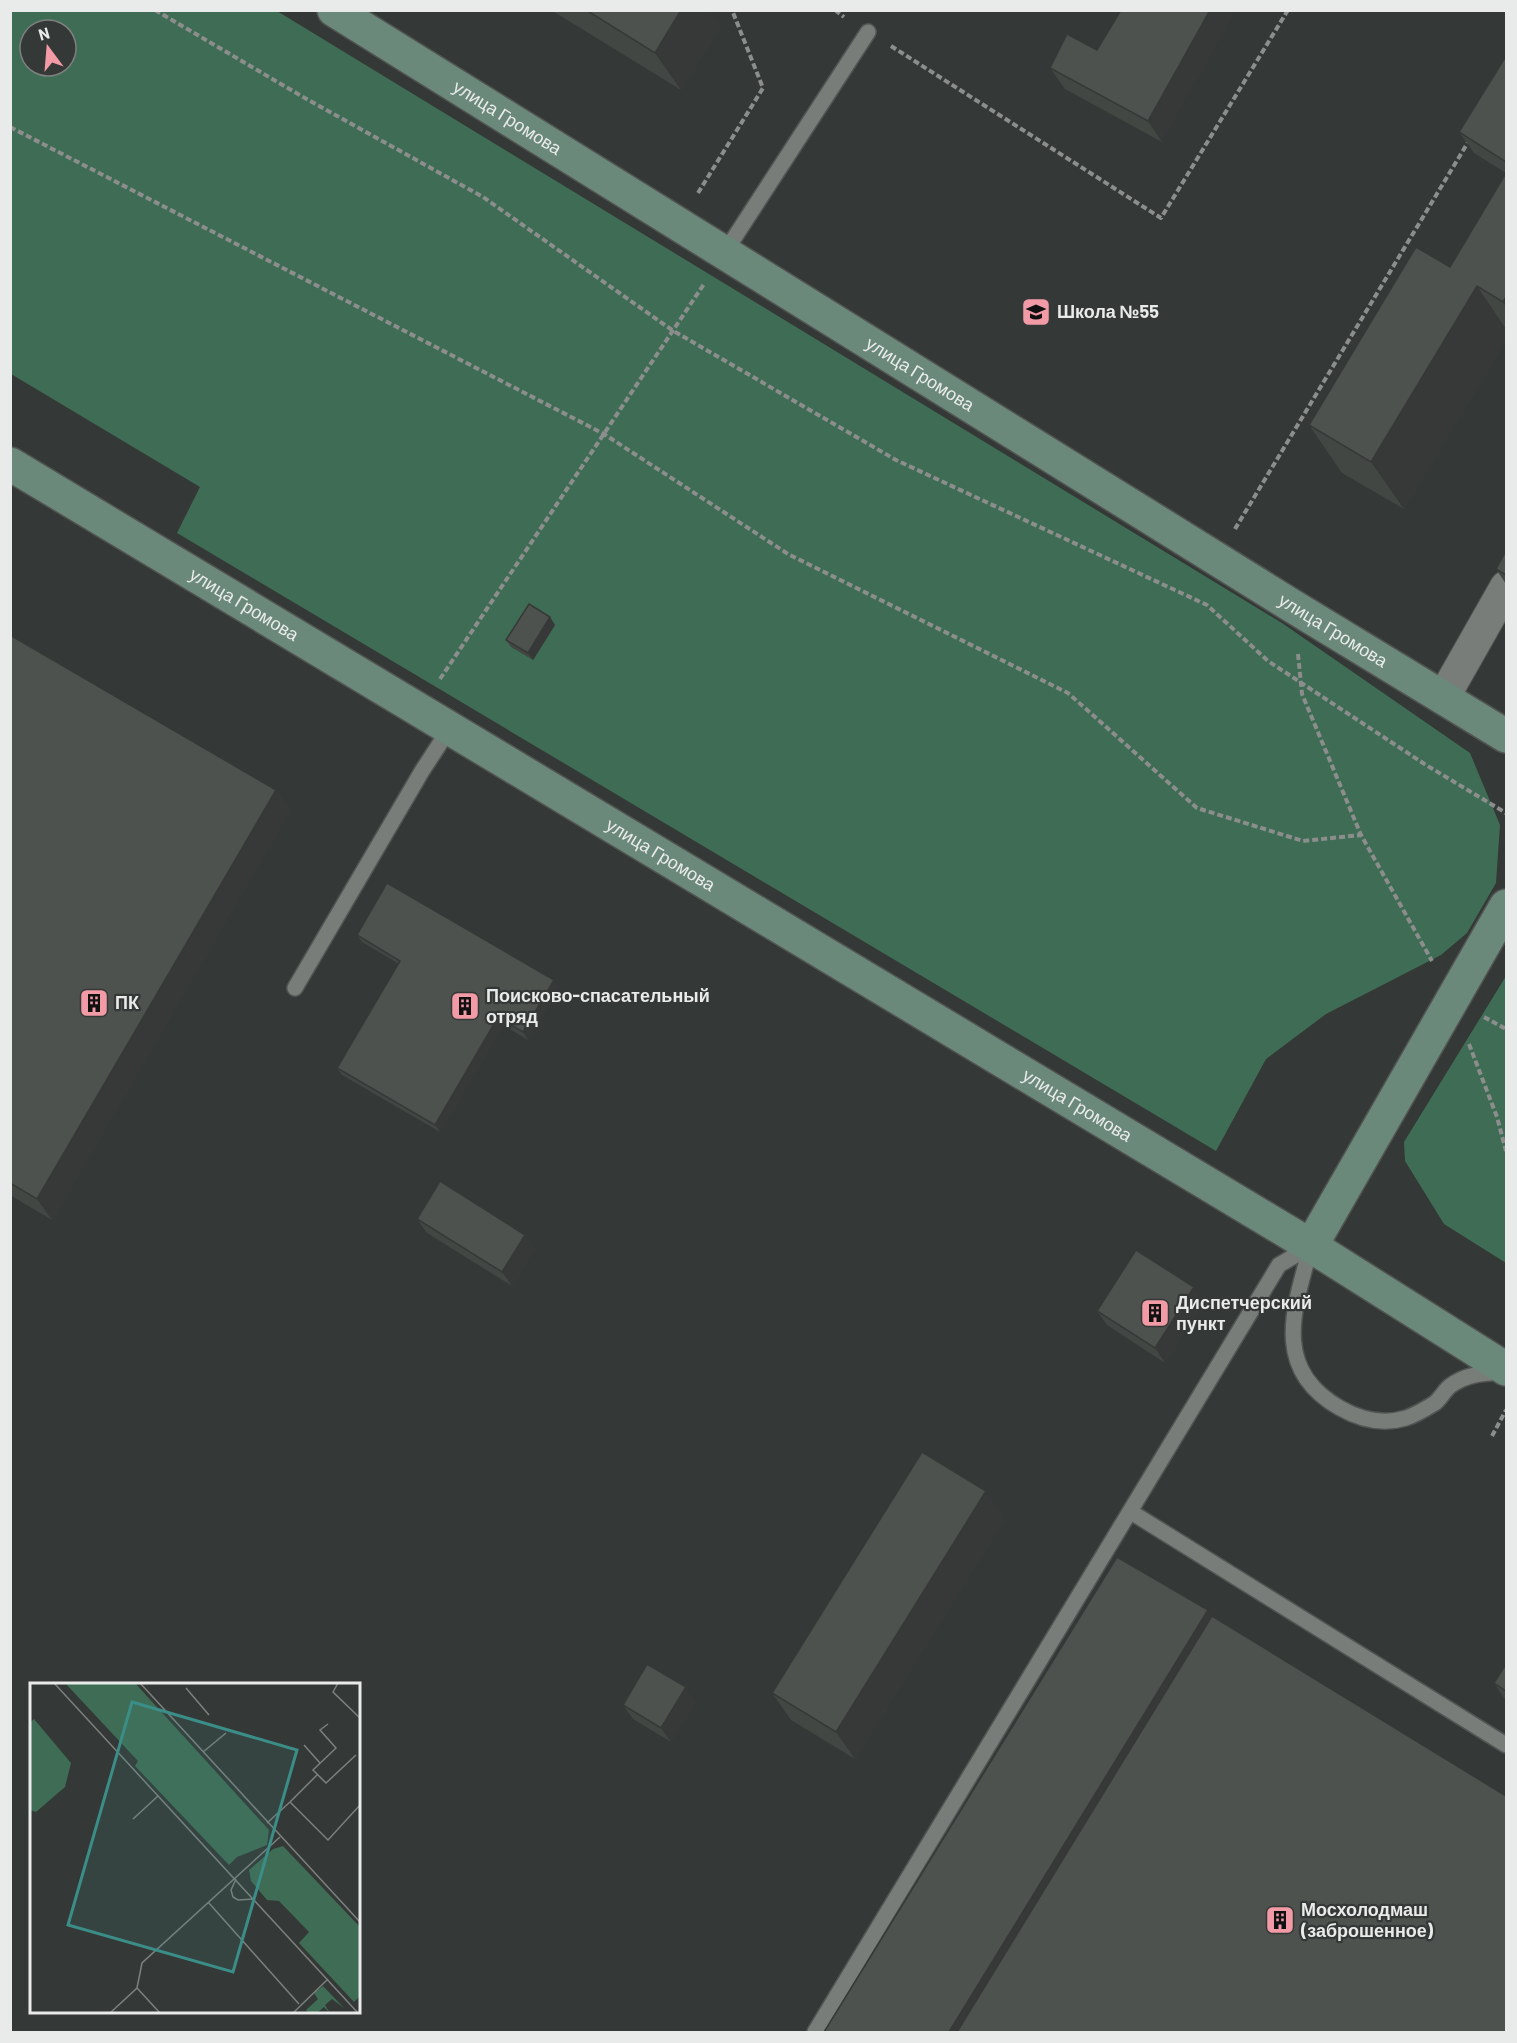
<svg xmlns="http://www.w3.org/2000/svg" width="1517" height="2043" font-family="Barlow,sans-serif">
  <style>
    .green { fill: #3f6c55; fill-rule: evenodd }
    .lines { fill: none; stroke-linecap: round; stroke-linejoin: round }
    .lane-casing { stroke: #515452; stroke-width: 18 }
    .street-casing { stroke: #515452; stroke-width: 34 }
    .secondary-casing { stroke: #515452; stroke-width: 36 }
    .path { stroke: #8b8e8c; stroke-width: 4; stroke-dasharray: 6 3; stroke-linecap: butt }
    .lane { stroke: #787d7a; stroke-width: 15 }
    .street { stroke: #787d7a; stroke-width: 32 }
    .secondary { stroke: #6b897a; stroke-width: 33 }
    .wall { fill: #424744 }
    .shaded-wall { fill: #363937 }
    .building { fill: #4d524f; stroke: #363937; stroke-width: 1.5 }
    .labels { text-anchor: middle; stroke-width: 4.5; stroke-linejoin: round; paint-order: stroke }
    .street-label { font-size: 18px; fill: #e9ebea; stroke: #343836 }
    .poi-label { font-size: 18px; font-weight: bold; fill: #e9ebea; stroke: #343836; text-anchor: start }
    .inset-road { fill: none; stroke: #7c807e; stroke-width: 1.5 }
    .view { fill: #3b8d87; fill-opacity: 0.15; stroke: #3b8d87; stroke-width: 3 }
    .inset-edge { fill: none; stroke: #e9ebea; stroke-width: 3 }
  </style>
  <rect width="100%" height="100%" fill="#343836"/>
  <path class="green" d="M11,11H277L1282,623L1470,753L1500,825L1496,883L1467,933L1441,955L1326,1014L1266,1059L1216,1151L177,533L200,487L11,374ZM30,30H66V66H30Z
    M1506,976V1263L1444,1224L1405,1161L1404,1142Z"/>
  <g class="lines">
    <g class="lane-casing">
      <path id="lane" d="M725,252L868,32
        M295,988L422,771L450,728
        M1311,1246C1294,1308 1271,1369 1340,1408C1361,1420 1383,1425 1406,1418C1415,1415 1427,1408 1435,1403C1441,1398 1444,1391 1450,1386C1466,1374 1484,1373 1503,1372
        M1131,1512L1506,1745
        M815,2032L1279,1265L1311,1246"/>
    </g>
    <g class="street-casing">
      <path id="street" d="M1443,698L1506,587"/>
    </g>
    <g class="secondary-casing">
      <g id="secondary">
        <path id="s1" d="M334,10L1294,607L1506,736"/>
        <path id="s2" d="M10,464L1311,1246L1506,1369"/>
        <path d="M1311,1246L1506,906"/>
      </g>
    </g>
    <path class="path" d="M155,10L303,97L483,197L672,330L896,460L1207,605L1268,661L1426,765L1506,813
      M835,10L844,17
      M891,46L1161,218L1288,10
      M10,127L604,434L788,554L1068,693L1197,808L1303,841L1361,835
      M698,193L763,88L732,10
      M1235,529L1470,139
      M1298,654L1302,694L1361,835L1432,961
      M440,679L704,284
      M1484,1017L1506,1029
      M1469,1044L1497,1117L1506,1151
      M1492,1436L1506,1410"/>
    <use href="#lane" class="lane"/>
    <use href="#street" class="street"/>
    <use href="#secondary" class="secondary"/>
  </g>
  <path class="wall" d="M551,10H710L721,25L681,90Z
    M1121,10L1162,142L1065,89L1050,68L1097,50Z
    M1506,56V340L1404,509L1342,473L1309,425L1450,267L1506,173L1474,153L1459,132Z
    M1506,551V584L1496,569Z
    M555,625L533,660L511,647L506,640Z
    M10,635L276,790L290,811L52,1220L10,1195Z
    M357,935L559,987L528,1040L503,1025L440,1132L342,1075L337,1068L399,964L362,942Z
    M417,1219L525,1235L535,1249L512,1286L427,1233Z
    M1204,1301L1165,1363L1107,1325L1097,1311Z
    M1005,1518L855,1759L791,1720L772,1693Z
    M1506,1664V1701L1494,1683Z
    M696,1701L671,1742L633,1719L623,1705Z"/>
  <path class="shaded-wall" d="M681,10H710L721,25L681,90L655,53Z
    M1210,10H1237L1162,142L1148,121Z
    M1477,286L1506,329V340L1404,509L1371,462Z
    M1506,297V307L1503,302Z
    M550,617L555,625L533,660L528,653Z
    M276,790L290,811L52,1220L37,1199Z
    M554,980L559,987L528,1040L523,1032Z
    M498,1017L503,1025L440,1132L435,1125Z
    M525,1235L535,1249L512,1286L502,1272Z
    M1194,1287L1204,1301L1165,1363L1155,1348Z
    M986,1491L1005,1518L855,1759L836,1732Z
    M1208,1610L1227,1637L985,2032H949Z
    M686,1687L696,1701L671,1742L661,1728Z"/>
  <path class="building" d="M586,10H681L655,53Z
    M1121,10H1210L1148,121L1050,68L1067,34L1097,50Z
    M1506,56V162L1459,132Z
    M1506,173V297L1503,302L1477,286L1371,462L1309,425L1416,247L1450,267Z
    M1506,551V575L1496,569Z
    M529,604L550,617L528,653L506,640Z
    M10,635L276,790L37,1199L10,1183Z
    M387,883L554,980L523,1032L498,1017L435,1125L337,1068L400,961L357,935Z
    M440,1181L525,1235L502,1272L417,1219Z
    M1136,1250L1194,1287L1155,1348L1097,1311Z
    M922,1452L986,1491L836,1732L772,1693Z
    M1117,1557L1208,1610L949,2032H824Z
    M1212,1616L1506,1796V2032H957Z
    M647,1664L686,1687L661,1728L623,1705Z
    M1506,1664V1691L1494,1683Z"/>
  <defs>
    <g id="school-square" transform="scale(1.5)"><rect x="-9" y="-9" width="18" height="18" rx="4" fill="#f39aa7" stroke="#343836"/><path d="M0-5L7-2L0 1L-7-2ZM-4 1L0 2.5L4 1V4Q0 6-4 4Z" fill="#111"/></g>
    <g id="building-square" transform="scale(1.5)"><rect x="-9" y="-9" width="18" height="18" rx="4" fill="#f39aa7" stroke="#343836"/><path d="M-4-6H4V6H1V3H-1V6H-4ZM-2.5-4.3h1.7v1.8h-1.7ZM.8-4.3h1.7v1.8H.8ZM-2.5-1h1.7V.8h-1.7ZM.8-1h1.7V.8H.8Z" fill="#111"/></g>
  </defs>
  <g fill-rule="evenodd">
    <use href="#school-square" x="1036" y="312"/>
    <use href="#building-square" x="94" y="1003"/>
    <use href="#building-square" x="465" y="1006"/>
    <use href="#building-square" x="1155" y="1313"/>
    <use href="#building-square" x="1280" y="1920"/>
  </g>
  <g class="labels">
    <g class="street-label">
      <text dy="6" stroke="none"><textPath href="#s1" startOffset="204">улица Громова</textPath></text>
      <text dy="6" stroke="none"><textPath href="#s1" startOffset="690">улица Громова</textPath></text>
      <text dy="6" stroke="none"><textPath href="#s2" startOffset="273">улица Громова</textPath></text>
      <text dy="6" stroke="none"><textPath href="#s1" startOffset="1176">улица Громова</textPath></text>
      <text dy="6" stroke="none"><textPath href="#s2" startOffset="759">улица Громова</textPath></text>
      <text dy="6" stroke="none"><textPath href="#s2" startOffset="1245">улица Громова</textPath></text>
    </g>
    <g class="poi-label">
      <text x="1057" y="318">Школа №55</text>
      <text x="486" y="1002">Поисково-спасательный<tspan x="486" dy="21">отряд</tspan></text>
      <text x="115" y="1009">ПК</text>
      <text x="1176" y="1309">Диспетчерский<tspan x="1176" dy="21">пункт</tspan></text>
      <text x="1301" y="1916">Мосхолодмаш<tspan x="1301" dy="21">(заброшенное)</tspan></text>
    </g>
  </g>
  <g transform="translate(30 1683)">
    <rect width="330" height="330" fill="#343836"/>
    <path d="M35,0H105L239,147L237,162L207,174L199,182L105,83L108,78ZM4,36L41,80L35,104L6,129L0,127V40ZM253,163L330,244V313L324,319L269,260L279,249L249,218L237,217L221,198L219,187L243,166ZM293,303L314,325L302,316L295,322L300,330L294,324L287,330H279L276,327L288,316L284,310Z" fill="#3f6c55"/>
    <path class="inset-road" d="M24,0L328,330M110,0L330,239M308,0L303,9L330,35M156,5L179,32M298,41L290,47L306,65L283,87L296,100L326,72M274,62L290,80M173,69L196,50M260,119L287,92M103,136L128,113M237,140L260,119L298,157L330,122M206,196L201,207L203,214L208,217L224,216M178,219L269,321M107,305L130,330M80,330L107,305L112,280L250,154M263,330L298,296"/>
    <path class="view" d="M102,19L267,67L203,289L38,242Z"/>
    <rect width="330" height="330" class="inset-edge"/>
  </g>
  <rect width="1517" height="2043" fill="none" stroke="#e9ebea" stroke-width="24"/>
  <g transform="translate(48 48) rotate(344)"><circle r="28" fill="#343836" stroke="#7c807e" stroke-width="1.5"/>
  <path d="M0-4.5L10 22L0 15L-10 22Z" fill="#f39aa7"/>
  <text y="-9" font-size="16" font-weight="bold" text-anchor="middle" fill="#e9ebea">N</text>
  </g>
</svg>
